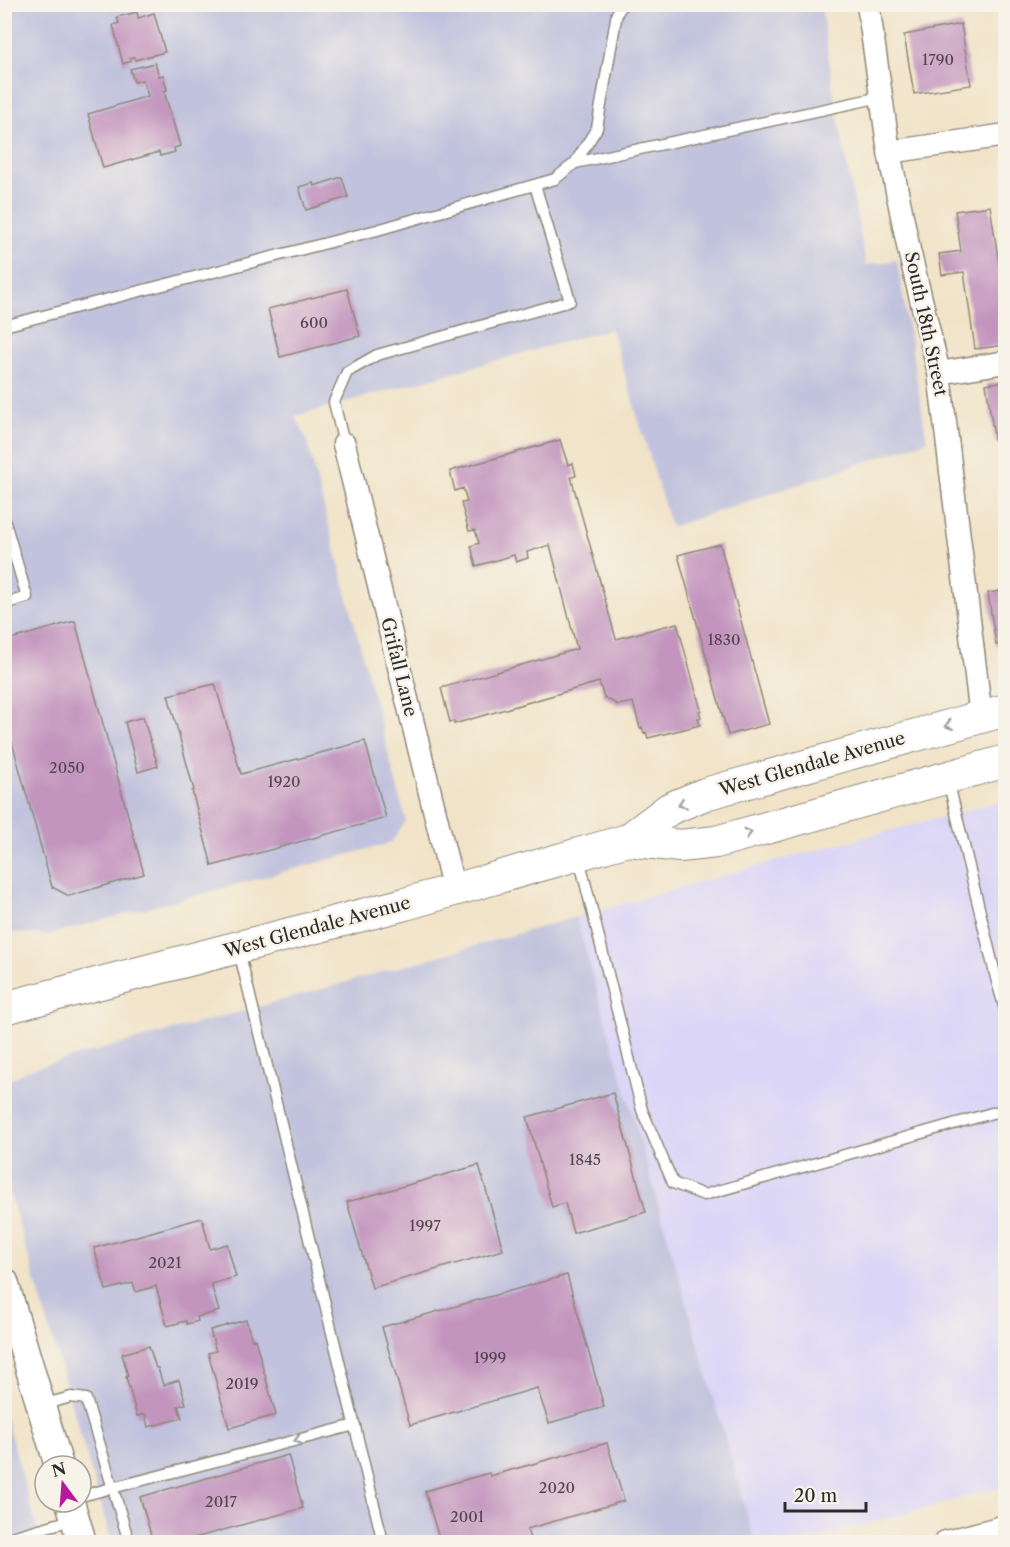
<svg xmlns="http://www.w3.org/2000/svg" width="1010" height="1547" font-family="'Libre Caslon Text',serif">
  <style>
    .built { fill: #dbd6f7 }
    .industrial { fill: #c1c2dd }
    .building { fill: #c294be }
    .lines { fill: none; stroke-linecap: round; stroke-linejoin: round }
    .service-casing { stroke: #8e877a; stroke-width: 13 }
    .minor-casing { stroke: #8e877a; stroke-width: 25 }
    .tertiary-casing { stroke: #8e877a; stroke-width: 31 }
    .secondary-casing { stroke: #8e877a; stroke-width: 34 }
    .service { stroke: #fff; stroke-width: 10 }
    .minor { stroke: #fff; stroke-width: 22 }
    .tertiary { stroke: #fff; stroke-width: 28 }
    .secondary { stroke: #fff; stroke-width: 32 }
    .oneway { stroke: #a0a0a0 }
    .labels { text-anchor: middle; stroke-width: 5; stroke-linejoin: round; paint-order: stroke }
    .number-label { font-size: 15px; fill: #514550 }
    .street-label { font-size: 18px; fill: #2b2b2b; stroke: #f7f3e8 }
  </style>
  <rect width="100%" height="100%" fill="#f7f3e8"/>
  <filter id="ink" filterUnits="userSpaceOnUse"><feTurbulence type="fractalNoise" baseFrequency=".0167" numOctaves="2"/><feDisplacementMap in="SourceGraphic" scale="12" xChannelSelector="R" yChannelSelector="G"/><feConvolveMatrix kernelMatrix="1 2 1 2 8 2 1 2 1" color-interpolation-filters="sRGB"/></filter>
  <filter id="wash" filterUnits="userSpaceOnUse"><feTurbulence type="fractalNoise" baseFrequency=".008" numOctaves="4" result="noise"/><feDisplacementMap in="SourceGraphic" scale="24" xChannelSelector="R" yChannelSelector="G"/><feGaussianBlur stdDeviation="1.35" result="paint"/><feColorMatrix in="noise" values="0 0 0 0 0 0 0 0 0 0 0 0 0 0 0 0 0 1.4 0 .05"/><feComposite in="paint" operator="in"/></filter>
  <g filter="url(#wash)">
    <rect width="100%" height="100%" fill="#f1e3c8"/>
    <path class="built" d="M1005,800V1486L804,1542H755L576,917L757,866Z"/>
    <path class="industrial" d="M4,5H821L834,96L866,265L897,260L927,441L671,527L611,329L295,416L306,438L406,821L391,843L47,935L5,932Z
      M576,917L755,1542H112L5,1178V1082L30,1069L312,992Z
      M5,1415L41,1542H5Z"/>
    <g id="blocks">
      <path class="building" d="M137,12L138,18L154,13L165,52L135,60L134,57L130,58L131,61L123,64L113,25L119,23L117,17Z
        M961,24L971,85L914,94L904,35Z
        M155,63L159,76L163,75L167,90L164,91L180,146L174,148L175,152L160,156L159,152L103,168L88,114L148,96L143,80L134,82L130,69Z
        M342,177L348,197L306,210L299,187L313,183L314,186Z
        M990,206L1006,309V345L975,349L964,272L942,275L939,254L961,251L955,211Z
        M347,289L360,336L280,357L268,309Z
        M1006,381V442L995,443L986,384Z
        M560,440L568,465L573,463L576,476L571,477L616,639L677,623L701,710L699,711L701,718H698L700,725L648,738L646,732L644,733L642,727L640,728L633,702L618,705L604,697L599,682L454,724V721L450,722L441,688L577,649L550,545L527,552L528,558L516,562L514,555L476,566L471,546L479,543L475,530L469,531L461,503L467,502L463,488L455,491L450,471Z
        M720,544L769,724L728,735L678,555Z
        M1006,590V643L996,645L988,593Z
        M75,621L144,874L69,896L52,887L4,713V641Z
        M215,684L241,774L365,741L386,818L212,866L192,791L194,790L168,695Z
        M143,717L158,766L138,772L125,722Z
        M613,1093L646,1212L573,1233L565,1203L552,1207L527,1117Z
        M479,1165L503,1250L372,1288L347,1202Z
        M202,1218L210,1249L227,1244L236,1277L211,1284L219,1311L197,1317L198,1321L187,1324L186,1321L167,1326L156,1286L136,1292L133,1283L106,1290L94,1248Z
        M567,1275L604,1407L549,1423L537,1388L410,1425L382,1327Z
        M246,1320L252,1340L255,1339L276,1415L229,1428L208,1353L216,1351L210,1330Z
        M149,1346L156,1368H158L163,1385L179,1380L186,1404L178,1406L182,1418L148,1427L145,1414L137,1416L126,1377L128,1376L122,1354Z
        M607,1443L624,1501L527,1529L531,1542H440L425,1491L489,1473L490,1476Z
        M288,1455L303,1508L180,1542H153L140,1497Z"/>
    </g>
  </g>
  <g filter="url(#ink)">
    <use href="#blocks" fill-opacity="0" stroke="#8e877a" stroke-width="1.5"/>
    <g class="lines">
      <g class="service-casing">
        <path id="service" d="M575,163L881,97
          M4,326L377,230L555,179L575,163L597,128L617,13L623,4
          M344,444L334,402L347,372L377,355L570,301L535,185
          M4,519L27,597L4,604
          M948,780L996,978L1006,1013
          M579,858L642,1110L673,1183L704,1195L1006,1109
          M239,951L383,1542
          M42,1405L71,1397L86,1399L129,1542
          M81,1496L355,1425
          M4,1539L75,1519"/>
      </g>
      <g class="minor-casing">
        <path id="minor" d="M868,4L889,152L909,250L939,373L981,717
          M889,152L1006,135
          M939,373L1006,362
          M344,444L454,890
          M946,1542L1006,1526"/>
      </g>
      <g class="tertiary-casing">
        <path id="tertiary" d="M4,1282L59,1466
          M70,1502L82,1542"/>
      </g>
      <g class="secondary-casing">
        <path id="secondary" d="M628,840L680,846L716,842L1006,761
          M4,1008L405,904L628,840L669,809L705,794L1006,710"/>
      </g>
      <use href="#service" class="service"/>
      <use href="#minor" class="minor"/>
      <use href="#tertiary" class="tertiary"/>
      <use href="#secondary" class="secondary"/>
    </g>
    <defs><path id="oneway-chevron" d="M-2-3.5L2.5 0L-2 3.5" fill="none" stroke-width="1.6" stroke-linecap="round" stroke-linejoin="round" transform="scale(1.5)"/></defs>
    <g class="oneway">
      <use href="#oneway-chevron" transform="translate(949 725) rotate(164)"/>
      <use href="#oneway-chevron" transform="translate(682 804) rotate(157)"/>
      <use href="#oneway-chevron" transform="translate(748 833) rotate(-16)"/>
      <use href="#oneway-chevron" transform="translate(298 1440) rotate(165)"/>
    </g>
  </g>
  <g class="labels">
    <g class="number-label">
      <text x="938" y="65">1790</text>
      <text x="314" y="328">600</text>
      <text x="724" y="645">1830</text>
      <text x="67" y="773">2050</text>
      <text x="284" y="787">1920</text>
      <text x="585" y="1165">1845</text>
      <text x="425" y="1231">1997</text>
      <text x="165" y="1268">2021</text>
      <text x="490" y="1363">1999</text>
      <text x="242" y="1389">2019</text>
      <text x="557" y="1493">2020</text>
      <text x="221" y="1507">2017</text>
      <text x="467" y="1522">2001</text>
    </g>
    <g class="street-label">
      <text transform="translate(926 324) rotate(78)" y="6">South 18th Street</text>
      <text transform="translate(399 667) rotate(76)" y="6">Grifall Lane</text>
      <text transform="translate(812 764) rotate(-16)" y="6">West Glendale Avenue</text>
      <text transform="translate(317 927) rotate(-15)" y="6">West Glendale Avenue</text>
    </g>
  </g>
  <rect width="1010" height="1547" fill="none" stroke="#f7f3e8" stroke-width="24"/>
  <g transform="translate(63 1484) rotate(344)"><circle r="28" fill="#f7f3e8" stroke="#a5a39c" stroke-width="1.5"/>
  <path d="M0-4.5L10 22L0 15L-10 22Z" fill="#b5179e"/>
  <text y="-9" font-size="16" font-weight="bold" text-anchor="middle" fill="#2b2b2b">N</text>
  </g>
  <path d="M785 1502v9h81v-9" fill="none" stroke="#2b2b2b" stroke-width="3"/>
  <text x="794" y="1502" font-size="18" fill="#2b2b2b" stroke="#f7f3e8" stroke-width="4.5" paint-order="stroke">20 m</text>
</svg>
